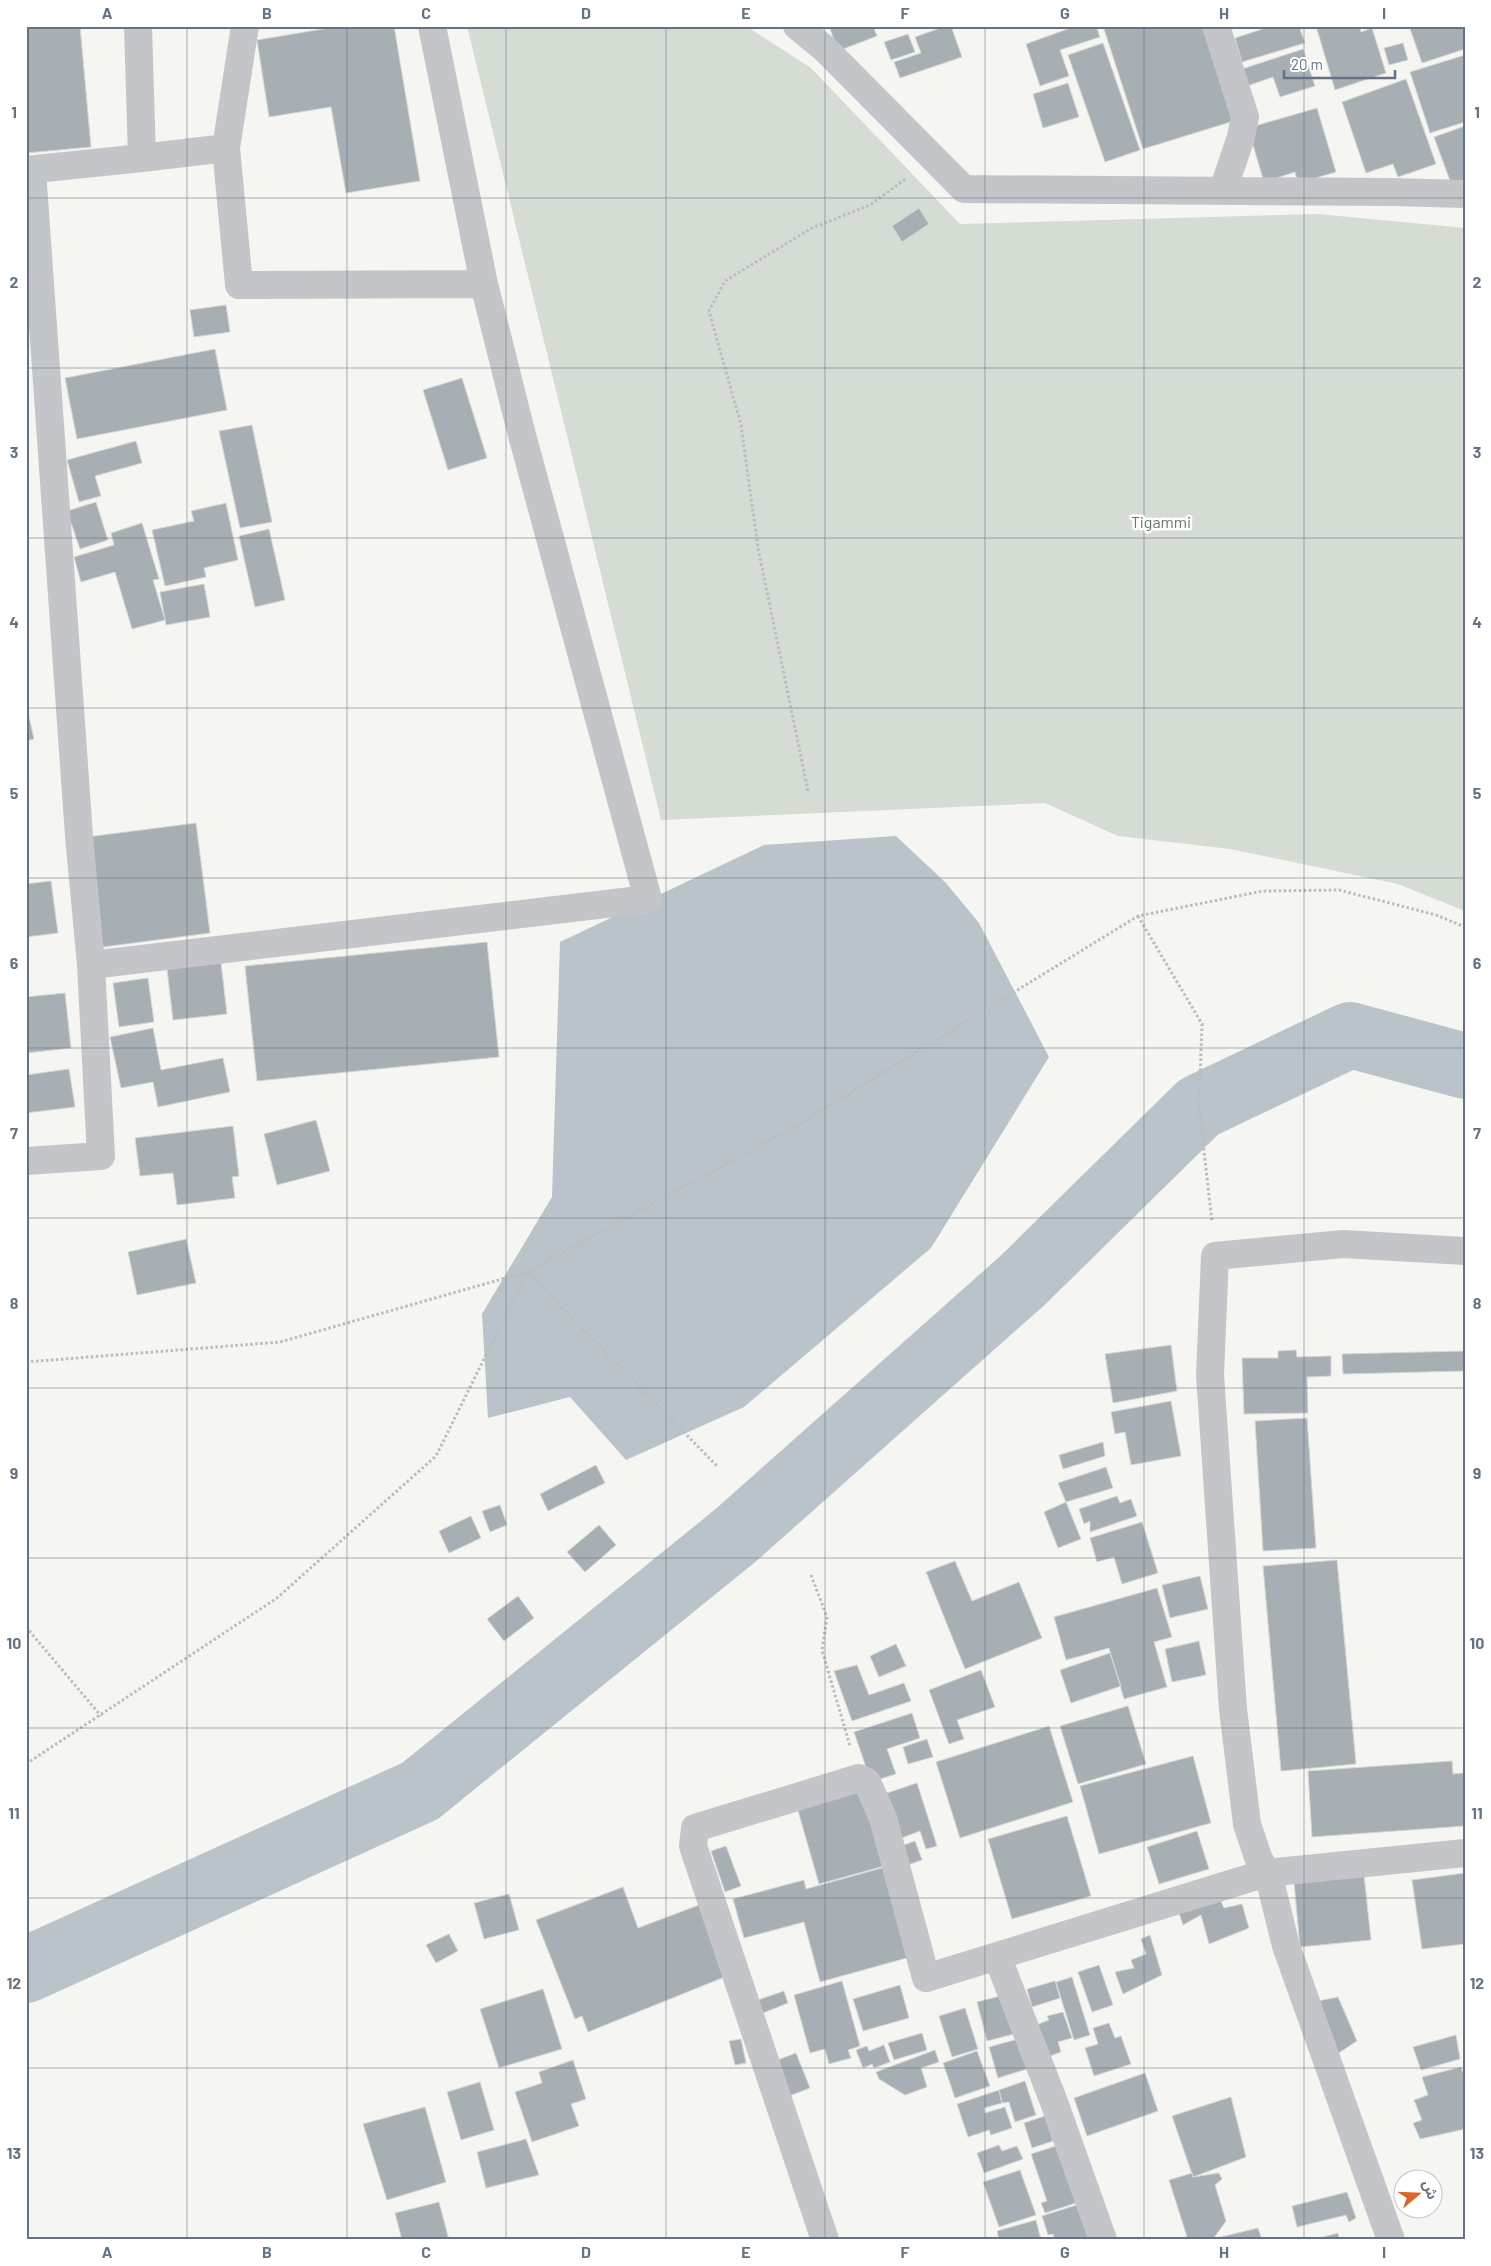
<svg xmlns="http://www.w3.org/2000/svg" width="1491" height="2266" font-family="Barlow,'Noto Sans Arabic',sans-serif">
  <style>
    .green { fill: #d5dcd3 }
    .water { fill: #bac3c9 }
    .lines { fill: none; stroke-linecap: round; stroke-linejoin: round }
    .river { stroke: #bac3c9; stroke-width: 66 }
    .building { fill: #a7aeb4; stroke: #d6d7d4 }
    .path { stroke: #babcbe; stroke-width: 3; stroke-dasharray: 2.5 2.5; stroke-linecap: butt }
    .street { stroke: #c3c5c9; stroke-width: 28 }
    .grid { fill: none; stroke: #657282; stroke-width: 1; stroke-opacity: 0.55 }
    .labels { text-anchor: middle; stroke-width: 5; stroke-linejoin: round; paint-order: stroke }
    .park-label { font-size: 16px; fill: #667964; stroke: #fff }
    .neatline { fill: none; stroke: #657282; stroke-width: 2 }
    .grid-label { font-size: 16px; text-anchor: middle; font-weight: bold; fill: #657282 }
  </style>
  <rect width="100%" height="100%" fill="#f5f5f2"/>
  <path class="green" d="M467,26H746L811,68L960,224L1318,214L1465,228V911L1398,884L1230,849L1118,836L1045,803L661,820Z"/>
  <path class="water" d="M896,836L946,883L979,923L1049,1057L931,1248L744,1407L626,1460L570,1397L488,1418L482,1314L552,1197L560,942L764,845Z"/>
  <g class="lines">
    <path class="river" d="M26,1970L420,1791L736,1535L1023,1280L1199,1107L1350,1035L1465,1066"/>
  </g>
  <path class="building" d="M26,26H80L91,147L26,153Z
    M341,26H394L420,181L346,193L331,107L269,117L257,40Z
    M829,26H873L877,36L838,51Z
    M946,26H951L962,57L900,78L894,62L921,53L915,37Z
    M1076,26H1096L1100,37L1060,50L1069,76L1040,86L1026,44Z
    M1103,26H1207L1237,120L1143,149Z
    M1272,26H1299L1305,43L1242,62L1235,38Z
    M1316,26H1359L1361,32L1372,28L1386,73L1335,90Z
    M1409,26H1465V49L1422,63Z
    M908,34L915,52L891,60L884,42Z
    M1103,43L1140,150L1105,162L1068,55Z
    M1403,43L1408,60L1389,65L1384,48Z
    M1303,49L1315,86L1280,97L1273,77L1244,87L1239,70Z
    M1465,55V122L1430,133L1410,72Z
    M1406,79L1436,164L1398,177L1393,164L1366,173L1342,102Z
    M1068,83L1079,117L1043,128L1033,94Z
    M1317,108L1336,172L1298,183L1295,172L1264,182L1248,128Z
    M1465,126V182L1452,186L1434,137Z
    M919,208L929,224L902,242L892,226Z
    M226,305L230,332L194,337L190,310Z
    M215,349L227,410L77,439L65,378Z
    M462,378L487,458L448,470L423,390Z
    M252,425L272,522L240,528L219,431Z
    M136,441L142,463L95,476L101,496L79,502L67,460Z
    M96,502L108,540L80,549L67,511Z
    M226,503L238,560L204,568L206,577L165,586L152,530L194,521L191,511Z
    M142,523L159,579L153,580L165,620L132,629L115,572L81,582L74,557L114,545L111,533Z
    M269,529L285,600L255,607L239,536Z
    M204,584L210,617L166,625L160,592Z
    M26,703L34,739L26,741Z
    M196,823L210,933L103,947L87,837Z
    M51,881L58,933L26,937V884Z
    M487,942L499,1057L257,1081L245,966Z
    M221,963L227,1014L173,1020L167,969Z
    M148,978L154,1022L119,1027L113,983Z
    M65,993L71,1048L26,1053V997Z
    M153,1028L161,1070L223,1058L230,1092L158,1107L153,1082L121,1088L110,1037Z
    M69,1069L75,1107L26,1113V1075Z
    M316,1120L330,1171L277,1185L264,1134Z
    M233,1126L239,1176L232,1177L235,1198L177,1205L173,1173L140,1176L135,1138Z
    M186,1239L196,1283L137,1295L128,1252Z
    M1171,1345L1177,1391L1113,1403L1105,1354Z
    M1296,1350L1297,1357L1331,1356V1376L1307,1377L1308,1413L1244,1414L1242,1358H1278V1351Z
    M1465,1351V1371L1343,1374L1342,1354Z
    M1171,1401L1181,1456L1131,1465L1125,1432L1115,1434L1111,1412Z
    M1307,1418L1316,1548L1263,1551L1255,1421Z
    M1103,1442L1105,1456L1063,1469L1059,1455Z
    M596,1465L605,1483L548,1511L540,1494Z
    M1106,1467L1113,1488L1066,1502L1058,1483Z
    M1117,1496L1120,1503L1131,1499L1137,1516L1090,1532V1521L1084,1524L1079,1509Z
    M1066,1502L1081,1539L1058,1548L1044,1512Z
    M500,1505L507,1525L490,1532L482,1511Z
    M471,1516L481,1538L449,1553L439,1531Z
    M1142,1522L1158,1573L1122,1584L1114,1557L1097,1562L1090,1538Z
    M599,1525L616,1545L585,1572L567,1552Z
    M1337,1560L1356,1764L1281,1771L1263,1566Z
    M955,1561L972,1601L1019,1582L1042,1638L965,1669L926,1572Z
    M1200,1576L1208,1609L1170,1618L1162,1585Z
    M1157,1588L1172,1637L1154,1642L1167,1687L1124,1699L1109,1648L1066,1660L1054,1617Z
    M518,1596L534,1618L504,1641L487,1619Z
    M1199,1641L1206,1675L1172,1682L1165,1649Z
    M896,1644L906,1666L879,1677L870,1656Z
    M1110,1653L1121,1686L1071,1703L1060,1670Z
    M857,1665L869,1695L904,1683L911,1701L852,1721L834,1671Z
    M981,1670L995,1707L957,1720L964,1739L949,1744L929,1690Z
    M1128,1706L1146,1764L1078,1784L1060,1726Z
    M912,1713L920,1738L887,1749L896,1774L871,1782L854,1732Z
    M1049,1726L1073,1802L960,1838L936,1762Z
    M927,1739L933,1757L908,1764L903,1747Z
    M1193,1756L1211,1823L1099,1854L1080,1786Z
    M1452,1761L1453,1774L1465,1773V1826L1312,1837L1308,1771Z
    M917,1783L937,1846L926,1849L920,1831L899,1839L884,1794Z
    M866,1787L888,1865L819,1884L797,1807Z
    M1067,1816L1091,1896L1012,1919L988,1839Z
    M1197,1831L1209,1869L1159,1884L1147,1847Z
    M915,1841L922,1860L902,1867L896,1848Z
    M726,1846L741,1886L725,1892L711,1851Z
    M885,1867L910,1957L820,1982L804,1922L744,1938L733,1899L804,1880L806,1889Z
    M1465,1873V1944L1422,1949L1412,1880Z
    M1364,1875L1371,1940L1300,1947L1294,1882Z
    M623,1887L638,1928L699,1905L727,1976L588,2032L582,2016L575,2019L536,1920Z
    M509,1894L519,1930L484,1939L474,1903Z
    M1218,1895L1224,1908L1242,1904L1249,1928L1209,1944L1201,1915L1183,1925L1178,1910Z
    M449,1934L458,1951L436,1963L426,1945Z
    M1150,1935L1162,1975L1123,1994L1115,1972L1134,1968L1131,1960L1146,1954L1141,1939Z
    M1099,1965L1113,2005L1092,2012L1078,1972Z
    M1072,1977L1090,2035L1074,2040L1056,1982Z
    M842,1981L860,2046L848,2050L851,2058L829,2064L825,2049L810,2053L794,1995Z
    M1055,1981L1060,1998L1032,2007L1027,1989Z
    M900,1985L909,2018L863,2031L853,1999Z
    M543,1989L562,2049L499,2068L480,2009Z
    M784,1991L788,2003L763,2013L758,2000Z
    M1004,1995L1014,2034L987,2041L977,2002Z
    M1338,1997L1357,2041L1328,2060L1308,2003Z
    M965,2008L978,2049L952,2057L939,2016Z
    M1063,2012L1072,2038L1058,2042L1061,2052L1042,2059L1031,2027L1049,2020L1047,2016Z
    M1109,2023L1115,2038L1121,2036L1131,2064L1094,2076L1085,2048L1098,2044L1093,2028Z
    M922,2033L927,2050L894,2060L888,2043Z
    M1456,2035L1460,2059L1421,2070L1413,2047Z
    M741,2039L746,2063L735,2065L729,2041Z
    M1018,2039L1027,2069L998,2078L989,2047Z
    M884,2045L890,2062L874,2068L872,2064L863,2068L856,2050L867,2046L869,2051Z
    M935,2050L939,2062L921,2068L927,2087L905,2095L879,2079L876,2072Z
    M977,2051L990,2086L955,2098L943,2063Z
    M796,2053L810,2088L789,2096L775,2061Z
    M573,2060L586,2099L571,2104L579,2126L532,2142L515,2092L542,2083L539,2072Z
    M1461,2067L1465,2078V2129L1420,2139L1413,2123L1422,2120L1414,2100L1428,2095L1422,2077Z
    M1145,2073L1158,2111L1087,2136L1074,2098Z
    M1025,2081L1036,2115L1015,2122L1009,2102L1002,2103L999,2090Z
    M480,2082L494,2130L461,2140L447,2092Z
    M999,2090L1002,2103L984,2108L985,2113L1005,2107L1012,2128L991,2135L989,2130L968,2137L957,2104Z
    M1231,2097L1246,2157L1193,2177L1172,2116Z
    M425,2107L446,2182L387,2200L363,2124Z
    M1045,2116L1053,2141L1032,2148L1024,2123Z
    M526,2139L539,2175L486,2188L477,2152Z
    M1062,2144L1082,2201L1045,2213L1041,2203L1047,2201L1031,2154Z
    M999,2145L1002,2151L1017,2146L1023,2159L984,2173L977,2153Z
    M1020,2170L1036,2215L999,2227L983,2182Z
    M1192,2173L1193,2177L1219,2173L1222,2179L1215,2185L1226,2221L1213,2239L1188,2240L1169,2180Z
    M1347,2192L1356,2218L1349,2222L1346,2215L1297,2227L1292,2206Z
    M439,2202L449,2240H402L395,2213Z
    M1080,2204L1091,2240H1055L1053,2234L1048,2235L1042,2216Z
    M1036,2220L1041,2240H999L997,2231Z
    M1258,2228L1262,2240L1213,2239Z
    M1338,2233L1339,2240H1312Z"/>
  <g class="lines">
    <path class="path" d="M808,791L758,548L741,425L709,311L725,281L810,229L870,205L907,178
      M1138,916L1202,1024L1199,1107L1212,1222
      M26,1362L280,1342L527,1272L717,1466
      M811,1575L827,1617L822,1650L850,1746
      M26,1627L101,1716
      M26,1764L277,1598L436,1456L527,1272L796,1126L1138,916L1263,891L1339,890L1436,915L1465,927"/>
    <path class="street" d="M432,26L484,284
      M797,26L825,49L964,189L1393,192L1465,194
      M1216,26L1245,117L1241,137L1223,190
      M226,148L245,26
      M26,170L142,158
      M91,965L648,899L522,435L484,284L239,285L226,148L142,158L138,26
      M26,1161L101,1156L91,965L79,836L32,170
      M997,1956L1054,2102L1103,2240
      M825,2240L693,1846L695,1828L859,1778L867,1782L883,1818L926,1978L1266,1873L1465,1853
      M1391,2240L1286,1946L1270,1881L1258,1857L1247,1824L1233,1709L1210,1375L1215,1256L1343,1244L1465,1251"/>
  </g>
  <path class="grid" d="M187,26V2240M347,26V2240M506,26V2240M666,26V2240M825,26V2240M985,26V2240M1144,26V2240M1304,26V2240M26,198H1465M26,368H1465M26,538H1465M26,708H1465M26,878H1465M26,1048H1465M26,1218H1465M26,1388H1465M26,1558H1465M26,1728H1465M26,1898H1465M26,2068H1465"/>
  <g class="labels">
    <g class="park-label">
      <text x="1161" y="528">Tigammi</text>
    </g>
  </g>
  <rect width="1491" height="2266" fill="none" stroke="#ffffff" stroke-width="55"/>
  <g transform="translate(1418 2194) rotate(71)"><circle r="24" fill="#ffffff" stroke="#c1c7cd"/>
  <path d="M0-4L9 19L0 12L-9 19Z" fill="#de6529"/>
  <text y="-8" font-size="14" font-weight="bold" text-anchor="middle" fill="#657282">ش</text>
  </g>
  <path d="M1284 70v8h111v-8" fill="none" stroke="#657282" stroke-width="2.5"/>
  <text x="1291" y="70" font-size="15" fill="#657282" stroke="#ffffff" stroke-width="4" paint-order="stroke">20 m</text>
  <rect x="28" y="28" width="1436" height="2210" class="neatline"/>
  <g class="grid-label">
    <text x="107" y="19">A</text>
    <text x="267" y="19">B</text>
    <text x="426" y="19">C</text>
    <text x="586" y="19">D</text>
    <text x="746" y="19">E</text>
    <text x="905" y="19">F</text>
    <text x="1065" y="19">G</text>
    <text x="1224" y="19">H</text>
    <text x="1384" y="19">I</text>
    <text x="14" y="118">1</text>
    <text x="1477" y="118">1</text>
    <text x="14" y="288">2</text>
    <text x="1477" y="288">2</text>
    <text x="14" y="458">3</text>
    <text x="1477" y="458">3</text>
    <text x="14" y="628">4</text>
    <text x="1477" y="628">4</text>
    <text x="14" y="799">5</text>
    <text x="1477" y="799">5</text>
    <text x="14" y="969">6</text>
    <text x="1477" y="969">6</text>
    <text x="14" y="1139">7</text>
    <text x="1477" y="1139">7</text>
    <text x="14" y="1309">8</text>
    <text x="1477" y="1309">8</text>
    <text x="14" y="1479">9</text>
    <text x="1477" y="1479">9</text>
    <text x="14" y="1649">10</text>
    <text x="1477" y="1649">10</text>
    <text x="14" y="1819">11</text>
    <text x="1477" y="1819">11</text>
    <text x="14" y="1989">12</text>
    <text x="1477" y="1989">12</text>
    <text x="14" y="2159">13</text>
    <text x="1477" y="2159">13</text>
    <text x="107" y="2258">A</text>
    <text x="267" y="2258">B</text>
    <text x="426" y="2258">C</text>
    <text x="586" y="2258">D</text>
    <text x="746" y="2258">E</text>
    <text x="905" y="2258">F</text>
    <text x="1065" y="2258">G</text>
    <text x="1224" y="2258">H</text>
    <text x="1384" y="2258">I</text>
  </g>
</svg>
